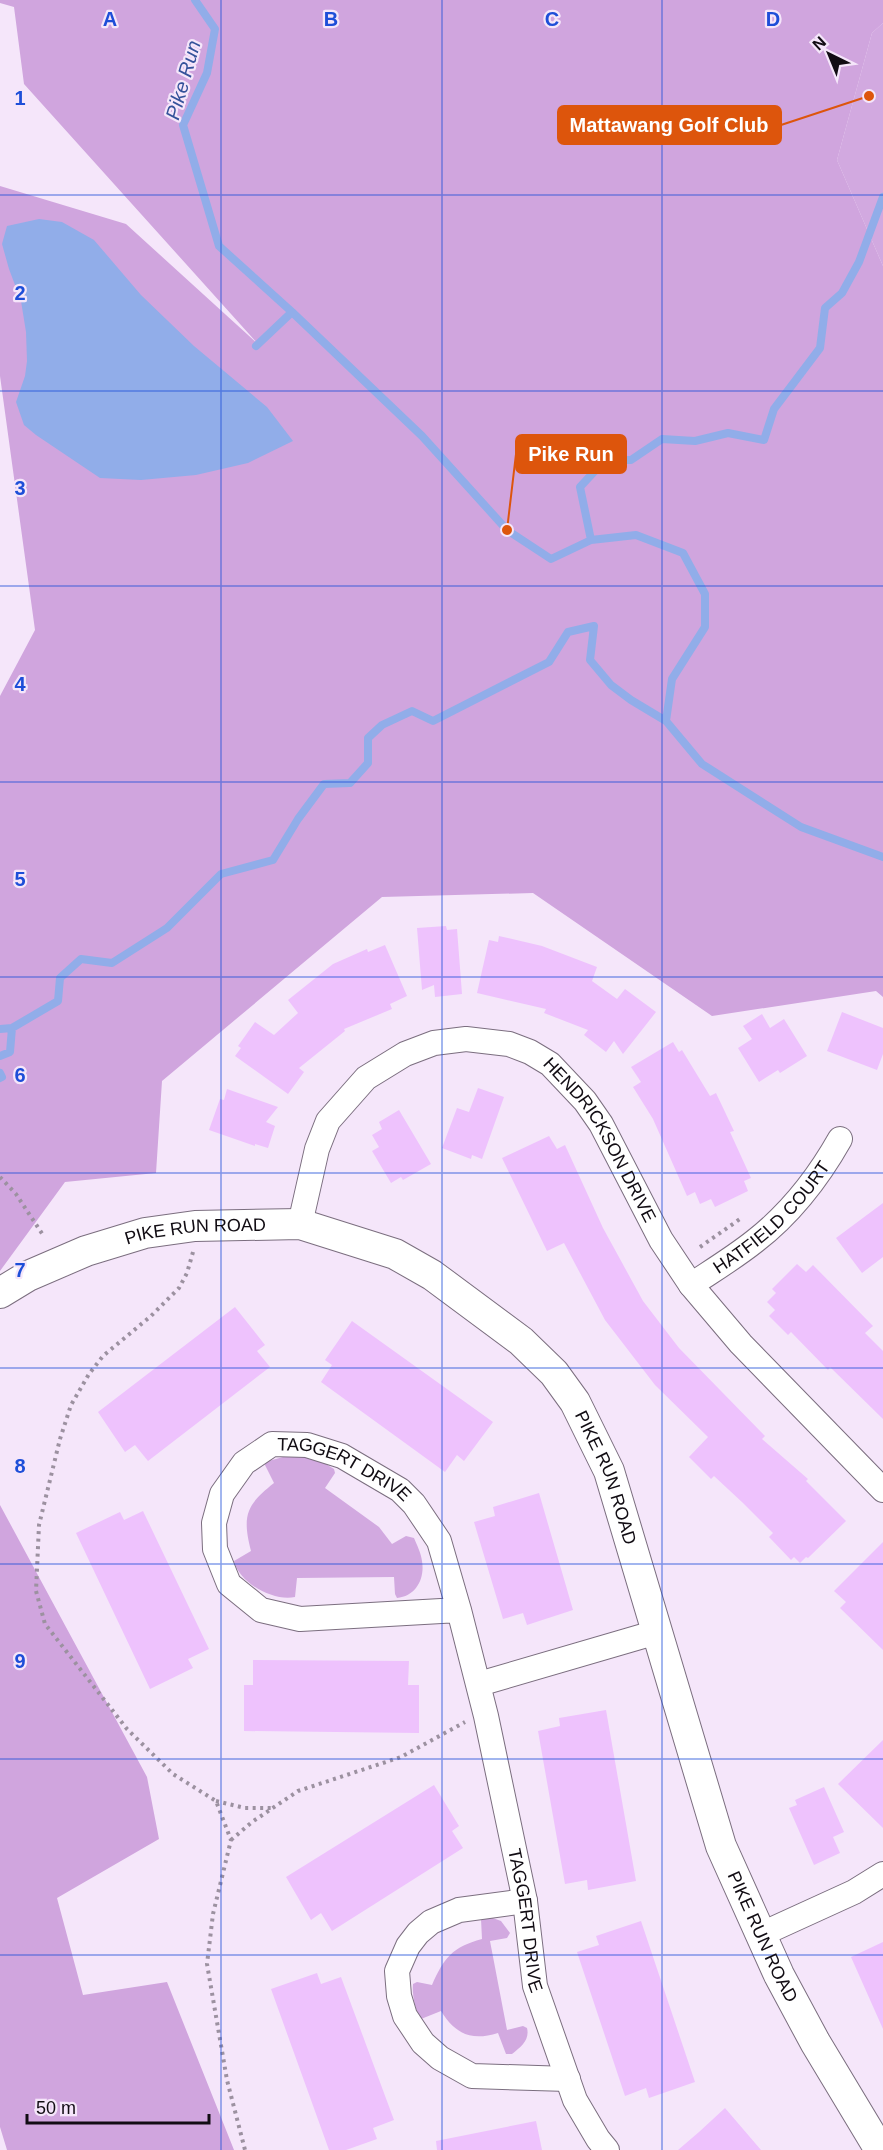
<svg xmlns="http://www.w3.org/2000/svg" width="883" height="2150" font-family="Arial,sans-serif">
  <style>
    .green { fill: #d2a9e0 }
    .forest { fill: #d0a5de }
    .water { fill: #91ade9 }
    .lines { fill: none; stroke-linecap: round; stroke-linejoin: round }
    .stream { stroke: #91ade9; stroke-width: 8 }
    .building { fill: #eec2fd }
    .minor-casing { stroke: #7b6e7f; stroke-width: 26 }
    .tertiary-casing { stroke: #7b6e7f; stroke-width: 32 }
    .path { stroke: #9c91a0; stroke-width: 4; stroke-dasharray: 3 4.5; stroke-linecap: butt }
    .minor { stroke: #fff; stroke-width: 24 }
    .tertiary { stroke: #fff; stroke-width: 30 }
    .grid { fill: none; stroke: #1d4ed8; stroke-width: 1.5; stroke-opacity: 0.55 }
    .labels { text-anchor: middle; stroke-width: 4.5; stroke-linejoin: round; paint-order: stroke }
    .street-label { font-size: 18px; fill: #110c13; stroke: #f5e6fa }
    .water-label { font-size: 20px; font-style: italic; fill: #34529a; stroke: #f5e6fa }
    .grid-label { font-size: 20px; text-anchor: middle; font-weight: bold; fill: #1d4ed8; stroke: #f5e6fa; stroke-width: 4.5; stroke-linejoin: round; paint-order: stroke }
    .leader { fill: none; stroke: #dd550c; stroke-width: 2 }
    .callout-dot { fill: #dd550c; stroke: #f5e6fa; stroke-width: 2 }
    .callout { fill: #dd550c; stroke: #dd550c; stroke-width: 2 }
    .callout-label { font-size: 20px; text-anchor: middle; font-weight: bold; fill: #fff }
  </style>
  <rect width="100%" height="100%" fill="#f5e6fa"/>
  <path class="green" d="M883,23V266L837,160L872,33Z
    M299,1456L316,1458L334,1469L335,1473L325,1488L379,1527L392,1544L406,1536L414,1538C417,1545 421,1553 422,1561C425,1579 416,1596 397,1598L395,1594L394,1577L297,1578L295,1597C274,1602 239,1583 234,1561L251,1551C242,1516 246,1505 274,1483L265,1465V1462L283,1457Z
    M490,1917L501,1921L510,1933L507,1938L490,1941L507,2030L523,2026L527,2028C530,2040 521,2047 512,2054H506L498,2033C472,2041 456,2035 441,2011L421,2019C415,2011 412,1994 413,1984L417,1982L432,1985C444,1958 452,1947 482,1939L481,1919Z"/>
  <path class="forest" d="M0,0H883V23L872,33L837,160L883,266V997L876,991L712,1016L533,893L382,897L162,1081L156,1173L65,1182L0,1271V696L35,630L0,376V186L126,224L258,344L24,84L14,7L0,3Z
    M0,1505L147,1777L159,1839L57,1898L83,1995L167,1982L234,2150H7L0,2127Z"/>
  <path class="water" d="M39,219L62,222L94,240L141,295L194,346L267,407L293,441L248,463L196,475L141,480L100,478L36,435L24,425L16,402L25,376L27,361L26,332L21,301L9,269L2,244L7,226Z"/>
  <g class="lines">
    <path class="stream" d="M195,0L215,29L207,73L183,125L219,246L292,312L422,436L507,530L551,559L591,540L636,535L683,553L705,594V627L672,679L666,721L702,764L801,827L883,857
      M256,346L292,312
      M591,540L580,487L605,460H631L662,439L695,441L728,433L764,440L774,409L820,348L825,308L842,293L859,262L883,197
      M0,1029L12,1028L58,1001L60,978L81,959L112,963L167,928L221,874L273,860L298,819L324,784L350,783L368,763V738L382,725L412,711L433,721L549,662L568,632L594,626L590,660L611,685L631,700L666,721
      M0,1056L10,1052L12,1028
      M0,1073L2,1077L0,1078"/>
  </g>
  <path class="building" d="M446,926L447,930L457,929L462,994L435,997L434,985L422,990L417,928Z
    M499,936L542,946L597,967L592,981L617,999L625,989L656,1012L623,1054L614,1041L606,1052L584,1035L588,1030L544,1013L546,1009L477,993L489,940L498,942Z
    M385,945L407,996L390,1004L392,1009L344,1029L345,1031L299,1068L304,1072L288,1094L235,1056L241,1048L238,1046L255,1022L274,1035L298,1013L288,1000L333,964L367,949L368,952Z
    M842,1012L883,1028V1054L877,1070L827,1051Z
    M762,1014L770,1028L784,1019L807,1056L780,1073L778,1070L759,1082L738,1048L752,1039L743,1026Z
    M673,1042L679,1052L682,1050L710,1096L716,1093L734,1131L730,1132L751,1178L744,1181L748,1191L715,1207L711,1199L700,1204L695,1192L687,1196L653,1119L633,1087L641,1082L631,1067Z
    M478,1088L504,1097L482,1159L472,1155L471,1159L442,1148L457,1108L469,1112Z
    M227,1089L278,1107L266,1122L275,1126L268,1148L255,1144V1146L209,1130L220,1099L224,1100Z
    M399,1110L431,1164L403,1180L401,1177L391,1183L372,1151L379,1147L372,1135L382,1129L379,1122Z
    M549,1136L557,1149L565,1145L603,1228L643,1301L679,1348L765,1436L762,1439L808,1479L806,1481L846,1521L808,1558L806,1557L800,1563L794,1557L791,1560L769,1537L773,1533L743,1503L714,1476L711,1479L689,1457L708,1437L655,1385L605,1320L564,1243L547,1251L502,1158Z
    M883,1203V1257L862,1273L836,1238Z
    M797,1264L806,1272L813,1265L873,1326L865,1333L883,1351V1419L830,1367L828,1370L791,1332L788,1335L769,1316L775,1310L767,1302L776,1293L772,1289Z
    M235,1307L265,1345L257,1351L270,1367L148,1461L135,1445L125,1452L98,1412Z
    M352,1321L493,1422L464,1461L457,1455L445,1472L321,1382L332,1365L325,1360Z
    M539,1493L573,1610L527,1625L523,1613L503,1619L474,1522L495,1516L493,1507Z
    M143,1511L209,1649L188,1659L193,1668L150,1689L76,1533L120,1512L124,1520Z
    M883,1542V1650L840,1608L846,1602L834,1591Z
    M253,1660L409,1661L408,1685H419V1733L244,1731V1685H253Z
    M606,1710L636,1881L588,1890L587,1880L565,1884L538,1731L560,1726L559,1718Z
    M883,1740V1828L838,1784Z
    M434,1785L459,1826L452,1831L463,1848L332,1931L321,1913L311,1920L286,1877Z
    M824,1787L844,1832L833,1837L840,1853L814,1865L789,1808L797,1805L795,1800Z
    M641,1921L695,2082L649,2098L646,2088L625,2096L577,1952L599,1945L596,1936Z
    M883,1942V2029L851,1957Z
    M317,1973L321,1984L341,1977L394,2120L373,2128L377,2139L346,2150H329L271,1989Z
    M725,2108L761,2150H678L699,2132Z
    M536,2121L542,2150H437L436,2141Z"/>
  <g class="lines">
    <g class="minor-casing">
      <g id="minor">
        <path id="s1" d="M300,1224L317,1149L328,1121L366,1078L405,1054L434,1043L466,1039L509,1044L530,1052L550,1064L585,1101L601,1124L661,1240L691,1285L741,1344L883,1490"/>
        <path id="s2" d="M691,1285C712,1271 735,1257 755,1241C791,1213 818,1178 840,1139"/>
        <path id="s3" d="M459,1610L300,1619L261,1610L229,1584L215,1549L214,1523L222,1494L244,1463L272,1444L307,1445L342,1456L400,1490L414,1504L439,1541L459,1610L486,1716L525,1901L535,1986L575,2100L598,2139L607,2150"/>
        <path d="M479,1684L657,1632"/>
        <path d="M525,1901L459,1910L431,1922L418,1933L408,1946L397,1971L399,1996L405,2016L423,2043L440,2058L472,2076L568,2079"/>
        <path d="M762,1934L854,1892L883,1874"/>
      </g>
    </g>
    <g class="tertiary-casing">
      <g id="tertiary">
        <path id="s4" d="M0,1293L28,1276L86,1251L145,1233L195,1226L300,1224L395,1254L432,1275L521,1341L554,1373L575,1402L609,1471L721,1846L779,1975L815,2042L880,2150"/>
      </g>
    </g>
    <path class="path" d="M0,1177L16,1194L43,1235
      M700,1247L740,1219
      M193,1252L187,1273L179,1288L151,1316L103,1356L89,1374L71,1405L60,1439L39,1525L36,1591L45,1624L127,1729L173,1774L216,1801L231,1840L213,1914L207,1964L227,2080L245,2150
      M216,1801L245,1808H272
      M231,1840L252,1822L298,1791L401,1757L465,1722"/>
    <use href="#minor" class="minor"/>
    <use href="#tertiary" class="tertiary"/>
  </g>
  <path class="grid" d="M221,0V2150M442,0V2150M662,0V2150M0,195H883M0,391H883M0,586H883M0,782H883M0,977H883M0,1173H883M0,1368H883M0,1564H883M0,1759H883M0,1955H883"/>
  <g class="labels">
    <g class="street-label">
      <text dy="6" stroke="none"><textPath href="#s1" startOffset="454">HENDRICKSON DRIVE</textPath></text>
      <text dy="6" stroke="none"><textPath href="#s2" startOffset="106">HATFIELD COURT</textPath></text>
      <text dy="6" stroke="none"><textPath href="#s4" startOffset="208">PIKE RUN ROAD</textPath></text>
      <text dy="6" stroke="none"><textPath href="#s3" startOffset="484">TAGGERT DRIVE</textPath></text>
      <text dy="6" stroke="none"><textPath href="#s4" startOffset="730">PIKE RUN ROAD</textPath></text>
      <text dy="6" stroke="none"><textPath href="#s3" startOffset="999">TAGGERT DRIVE</textPath></text>
      <text dy="6" stroke="none"><textPath href="#s4" startOffset="1216">PIKE RUN ROAD</textPath></text>
    </g>
    <g class="water-label">
      <text transform="translate(183 80) rotate(-74)" y="7">Pike Run</text>
    </g>
  </g>
  <g class="grid-label">
    <text x="110" y="26">A</text>
    <text x="331" y="26">B</text>
    <text x="552" y="26">C</text>
    <text x="773" y="26">D</text>
    <text x="20" y="105">1</text>
    <text x="20" y="300">2</text>
    <text x="20" y="495">3</text>
    <text x="20" y="691">4</text>
    <text x="20" y="886">5</text>
    <text x="20" y="1082">6</text>
    <text x="20" y="1277">7</text>
    <text x="20" y="1473">8</text>
    <text x="20" y="1668">9</text>
  </g>
  <path class="leader" d="M869 96L781 125M507 530L516 454"/>
  <g class="callout-dot">
    <circle cx="869" cy="96" r="6"/>
    <circle cx="507" cy="530" r="6"/>
  </g>
  <g class="callout">
    <rect x="558" y="106" width="223" height="38" rx="6"/>
    <rect x="516" y="435" width="110" height="38" rx="6"/>
  </g>
  <g class="callout-label">
    <text x="669" y="132">Mattawang Golf Club</text>
    <text x="571" y="461">Pike Run</text>
  </g>
  <g transform="translate(829 54) rotate(317)" stroke="#f5e6fa" stroke-width="4.5" paint-order="stroke">
  <path d="M0-4.5L10 22L0 15L-10 22Z" fill="#110c13"/>
  <text y="-9" font-size="16" font-weight="bold" text-anchor="middle" fill="#110c13">N</text>
  </g>
  <path d="M27 2114v9h182v-9" fill="none" stroke="#110c13" stroke-width="3"/>
  <text x="36" y="2114" font-size="18" fill="#110c13" stroke="#f5e6fa" stroke-width="4.5" paint-order="stroke">50 m</text>
</svg>
